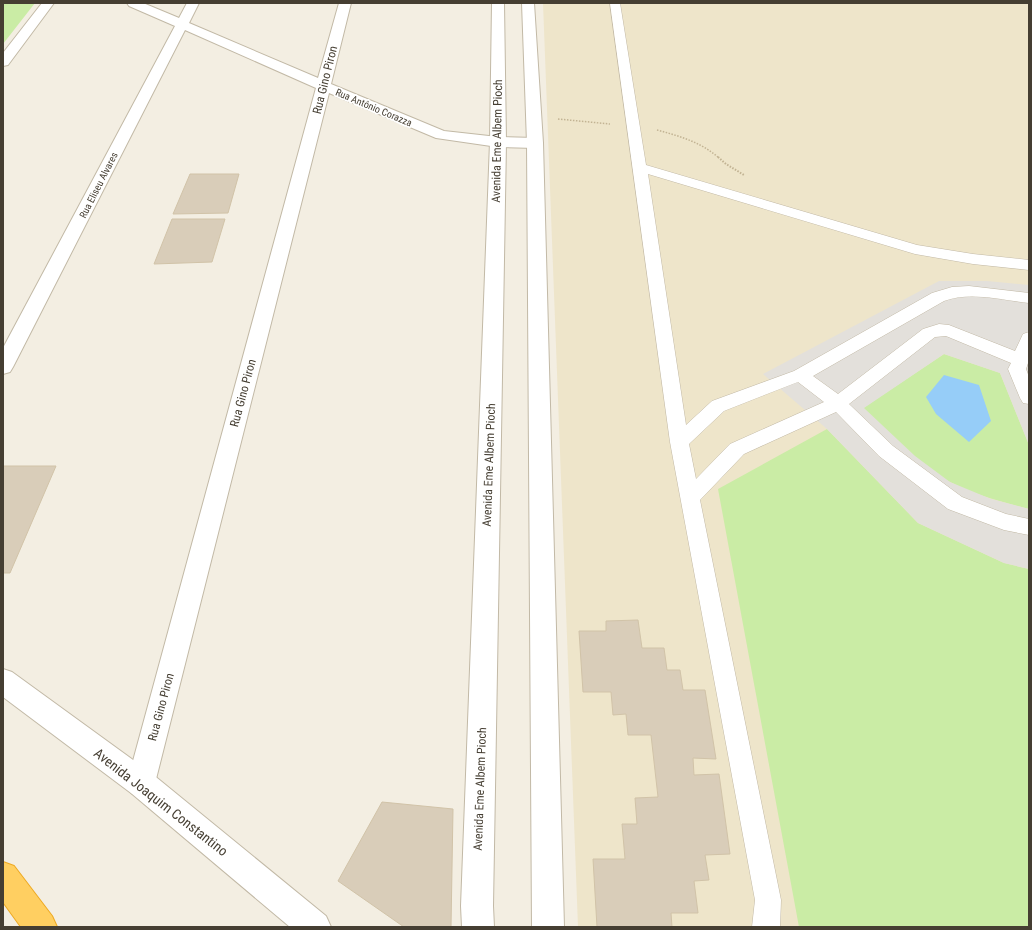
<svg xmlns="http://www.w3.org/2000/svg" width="1032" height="930" font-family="'Roboto Condensed',sans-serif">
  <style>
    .education { fill: #eee5ca }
    .green { fill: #caeca5 }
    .parking { fill: #e3e0db }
    .water { fill: #96cdf8 }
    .building { fill: #d9cdb9; stroke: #d1c3a8 }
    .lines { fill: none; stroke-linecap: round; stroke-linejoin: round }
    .service-casing { stroke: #c2b9a6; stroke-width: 1 }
    .minor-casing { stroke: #c2b9a6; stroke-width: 2 }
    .tertiary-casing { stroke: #c2b9a6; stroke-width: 2 }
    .motorway-casing { stroke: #eea921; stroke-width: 2 }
    .path-far1 { stroke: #c2b393; stroke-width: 1.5; stroke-dasharray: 1.5 1.5; stroke-linecap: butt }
    .path { stroke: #c2b393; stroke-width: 2; stroke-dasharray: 1.5 1.5; stroke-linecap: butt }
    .service { fill: #fff; fill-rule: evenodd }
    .minor { fill: #fff; fill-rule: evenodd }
    .tertiary { fill: #fff; fill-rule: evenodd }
    .motorway { fill: #ffcf61; fill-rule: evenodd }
    .labels { text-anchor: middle; stroke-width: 3.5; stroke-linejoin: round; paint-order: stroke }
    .far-street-label { font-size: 10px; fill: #453e32; stroke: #fff }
    .street-label { font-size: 12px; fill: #453e32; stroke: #fff }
    .near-street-label { font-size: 14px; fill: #453e32; stroke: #fff }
  </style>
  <rect width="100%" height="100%" fill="#f3eee2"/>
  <path class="education" d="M543,3H1029V927H578Z"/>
  <path class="green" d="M3,3H35L3,44Z
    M944,354L1000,373L1029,445V509C1002,502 975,495 950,482C920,465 889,432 863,408Z
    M827,429L918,523L1004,563L1029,569V927H799L718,489Z"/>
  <path class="parking" d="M939,281H987L1029,285V445L1000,373L944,354L864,408L915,456L950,482L991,499L1029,509V569L1004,563L918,523L827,429L763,374Z"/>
  <path class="water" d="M944,375L979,385L991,421L969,442L936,414L926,397Z"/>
  <path class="building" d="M190,174H239L228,213L173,214Z
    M172,219H225L212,262L154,264Z
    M3,466H56L10,573H3Z
    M638,620L642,648H664L667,670H680L683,690H705L716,759L693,758L694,775L719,774L730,854L705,855L709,880L694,881L698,913H671L672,927H597L593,859H625L622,824H637L635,798L658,797L651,735H628L626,714L613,715L611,692H583L579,631H606V621Z
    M382,802L453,809L451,927H404L338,881Z"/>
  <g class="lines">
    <g class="service-casing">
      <path id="service" d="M610,3H620L646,165L917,245L973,254L1029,260V270L973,264L915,254L648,174L686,425L712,401L794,371L932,293L952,287L969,286L1029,293V303C1002,300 970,291 944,301L813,376L838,394L923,329L939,324L949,325L1015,351L1023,334L1029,332V360L1026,369L1029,377V404L1023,403L1020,398L1008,369L1011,363L946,336L935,337L849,404L893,446L962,497L1006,514L1029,519V535L1004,530L948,509L879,456L836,412L744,454L700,500L781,900L780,927H752L755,900L670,442ZM798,382L824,402L730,444L696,479L689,444L724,411Z"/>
    </g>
    <g class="minor-casing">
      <path id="minor" d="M42,3H54L8,65L3,66V53Z
        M127,3H143L179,18L187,3H199L189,23L318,78L339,3H351L331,84L444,131L498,137L535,138L540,140L543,143L540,146L535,148L498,147L436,138L329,93L155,783L151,793L141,797L131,793L127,783L316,88L185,30L13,367L10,372L3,374V348L175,26L129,6Z"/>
    </g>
    <g class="tertiary-casing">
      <path id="tertiary" d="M492,3H504L506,142L493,906L494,927H462L461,906L490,142Z
        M522,3H534L543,143L564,927H532L527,143Z
        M3,669L12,672L151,773L326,916L331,927H290L131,793L3,697Z"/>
    </g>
    <g class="motorway-casing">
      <path id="motorway" d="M3,862L14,866L52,916L57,927H21L3,902Z"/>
    </g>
    <path class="path-far1" d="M558,119L610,124
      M657,130C679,136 701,142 719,158"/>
    <path class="path" d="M718,157L726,164L744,175"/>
    <use href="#service" class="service"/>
    <use href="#minor" class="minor"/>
    <use href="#tertiary" class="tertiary"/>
    <use href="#motorway" class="motorway"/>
  </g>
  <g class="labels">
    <g class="far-street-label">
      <text transform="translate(374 107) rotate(23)" y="4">Rua Antônio Corazza</text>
      <text transform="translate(98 185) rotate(-63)" y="4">Rua Eliseu Alvares</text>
    </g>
    <g class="street-label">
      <text transform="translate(325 80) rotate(-76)" y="4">Rua Gino Piron</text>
      <text transform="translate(497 141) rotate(-89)" y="4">Avenida Eme Albem Pioch</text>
      <text transform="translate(243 393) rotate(-75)" y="4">Rua Gino Piron</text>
      <text transform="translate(489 465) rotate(-88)" y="4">Avenida Eme Albem Pioch</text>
      <text transform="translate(161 707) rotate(-75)" y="4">Rua Gino Piron</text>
      <text transform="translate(480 789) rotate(-88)" y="4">Avenida Eme Albem Pioch</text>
    </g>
    <g class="near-street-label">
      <text transform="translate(161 802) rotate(38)" y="5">Avenida Joaquim Constantino</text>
    </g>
  </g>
  <rect width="1032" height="930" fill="none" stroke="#453e32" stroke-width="8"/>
</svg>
